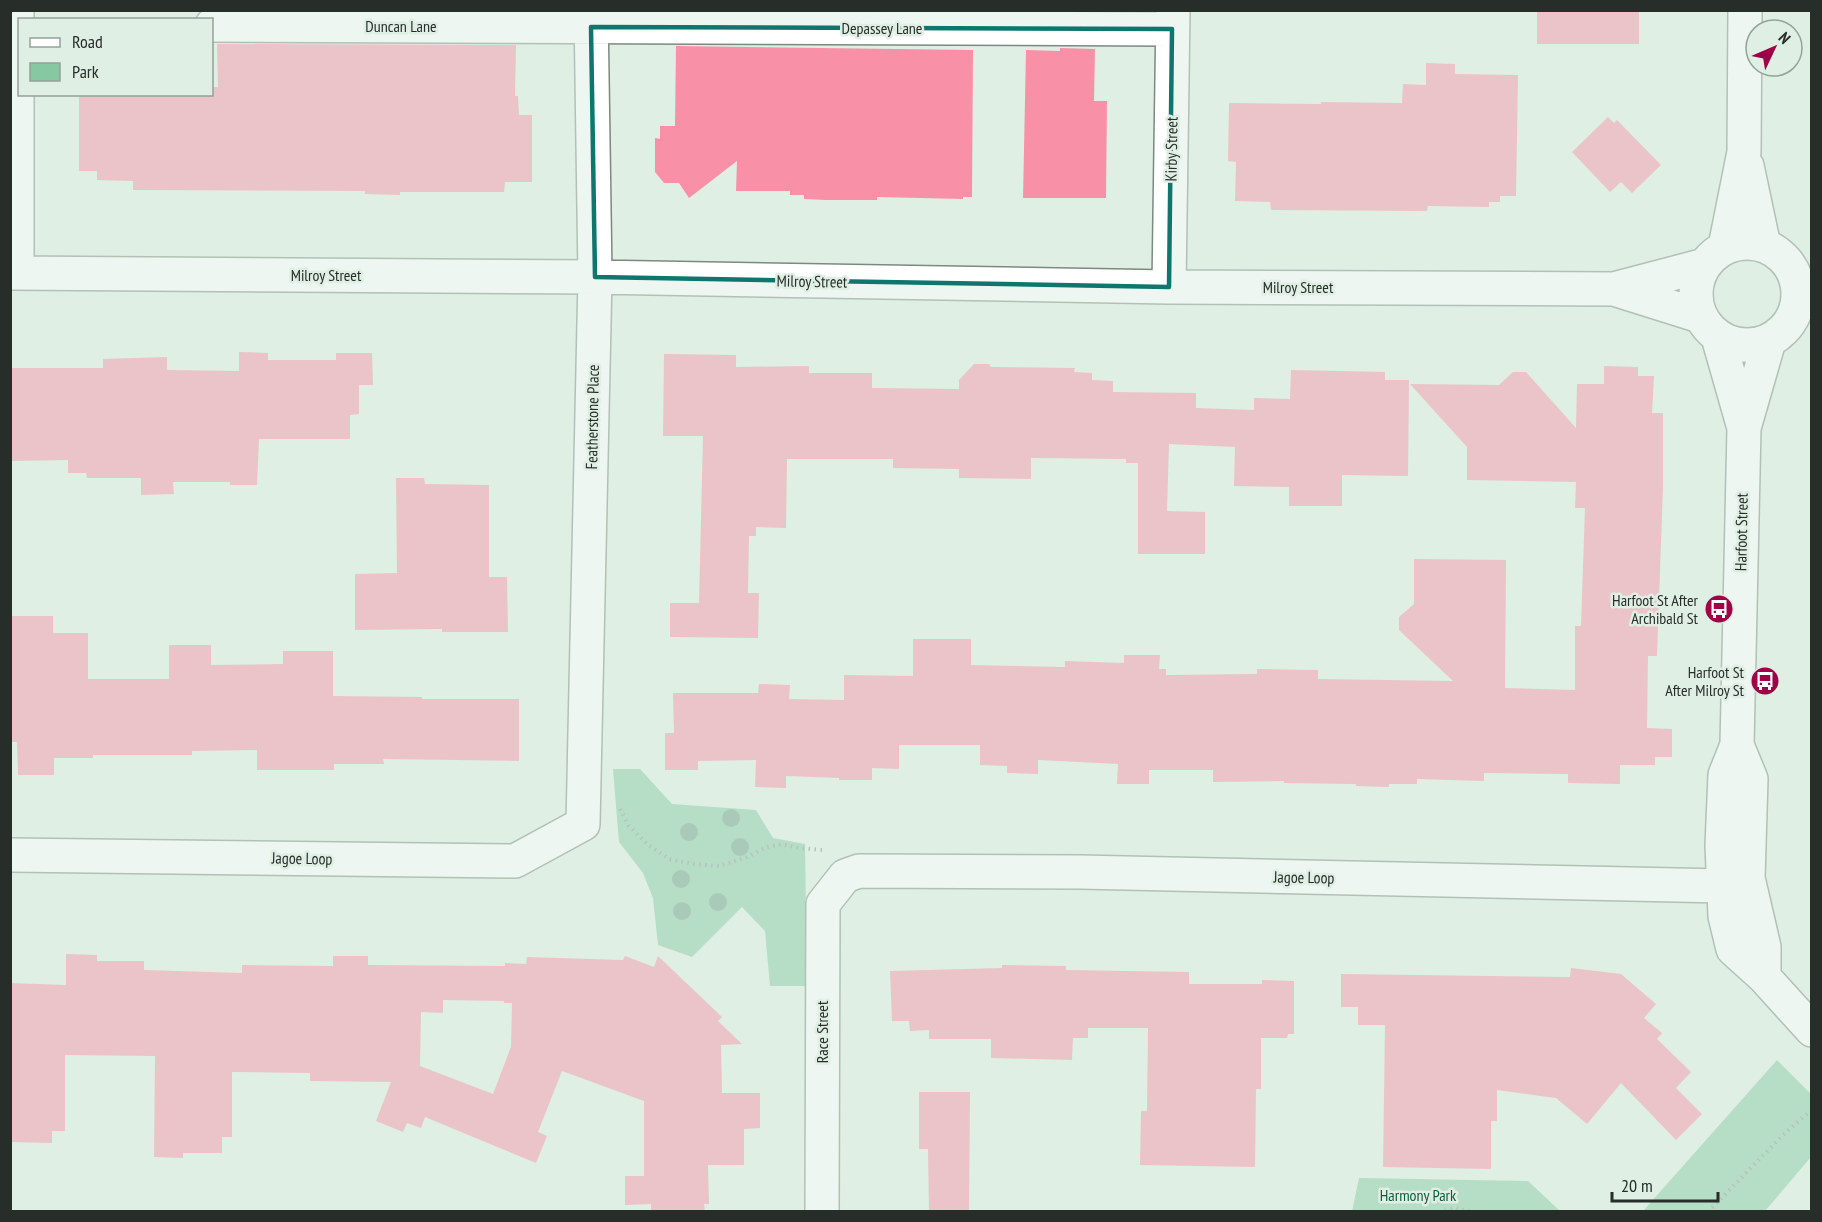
<svg xmlns="http://www.w3.org/2000/svg" width="1822" height="1222" font-family="'PT Sans Narrow',sans-serif">
  <style>
    .green { fill: #85c8a1 }
    .building { fill: #f891a8; fill-rule: evenodd }
    .lines { fill: none; stroke-linecap: round; stroke-linejoin: round }
    .minor-casing { stroke: #7b8a80; stroke-width: 36 }
    .path { stroke: #859089; stroke-width: 4; stroke-dasharray: 1.5 4.5; stroke-linecap: butt }
    .minor { stroke: #fff; stroke-width: 33 }
    .tree { fill: #6b9e85 }
    .marked { fill: none; stroke: #0f766e; stroke-width: 4.5; stroke-linejoin: round }
    .labels { text-anchor: middle; stroke-width: 5; stroke-linejoin: round; paint-order: stroke }
    .street-label { font-size: 16px; fill: #272d29; stroke: #dfefe4 }
    .poi-label { font-size: 16px; fill: #272d29; stroke: #dfefe4; text-anchor: end }
    .park-label { font-size: 16px; fill: #0c5c38; stroke: #dfefe4 }
  </style>
  <rect width="100%" height="100%" fill="#dfefe4"/>
  <path class="green" d="M613,769H640L672,804L756,810L773,838L805,844L807,986H770L765,931L742,907L692,957L658,945L653,898L643,873L619,842Z
    M1777,1060L1811,1094V1157L1765,1211H1643Z
    M1359,1178L1528,1181L1560,1211H1352Z"/>
  <path class="building" d="M1537,10H1639V44H1537Z
    M217,44L516,45L515,96H518L519,115H532V182H505L504,192H400V195L365,194V191L133,190V181L97,180V171H79V94H212V87H218Z
    M676,46L973,50L972,197H963V199L877,197V200H826L804,199V195H790V191H736L737,161L689,198L679,183H664L655,172V138L660,139V126H675Z
    M1060,48L1095,49L1094,101H1107L1106,198H1023L1026,50L1060,51Z
    M1426,63L1455,64V74L1518,75L1516,196H1500V202H1489V207L1428,206L1427,211L1271,210L1270,202L1235,201L1236,162L1228,161L1229,103L1321,104V102L1402,103L1403,84L1426,85Z
    M1608,117L1614,123L1617,120L1661,165L1632,193L1621,182L1610,192L1572,152Z
    M239,352L268,353V360H336V353H372L373,385H359V414L350,415V439H259L257,485H230V482H173L174,494L141,495V478H87L86,473H68V460L10,461V368H103V359L167,357V370L239,371Z
    M664,354L736,355V367L809,366V373H872V388L959,389V380L974,364H989L991,367L1075,368L1074,372L1092,373V380L1113,381V392L1196,393V408L1254,410V398L1290,399L1291,370L1385,372V380H1409L1408,476L1342,475V506H1289V487L1234,486L1235,447L1169,444L1167,511L1205,512V554H1138V463H1126V459L1031,458V479L959,478V469L893,468V459H787L786,528L756,527V536H749L748,593H759L758,638L670,637V603H699L703,436H663Z
    M1604,366L1638,367V376H1654L1652,413H1663V487L1657,656H1648L1647,728L1672,729V757H1655V765H1620V784L1568,783V774L1484,773V781L1417,779V784H1389V787L1356,786V784L1284,783V781L1213,782V770H1149V784H1117L1118,764L1038,760V774L1007,773V766L980,765V745H899V769L872,768V780H839V778L786,776V788L755,787L756,760L698,761V770H665V733H674L673,693H758L759,684L790,685L789,699L844,700V675L913,676V639H971V665L1065,667V661L1124,663V655H1160L1159,669H1166V675L1257,674V669L1318,670V679L1453,681L1399,630V617L1414,604V559L1506,560L1505,688L1575,690V626H1581L1585,508H1575L1576,482L1467,480V447L1410,384L1499,385L1513,372H1526L1576,428L1577,384H1604Z
    M396,478H424L425,484L489,485V577H507L508,632H442V629L355,630V574L397,573Z
    M10,616H53V633H88V679H169V645H211V665L283,664V651H333V696L422,697V699H519V761L383,759L384,764H334V770H257V750L192,751V755H93V758H54V775H18L17,742H10Z
    M66,954L97,955V961H144V970L242,973V965L333,966V956H368V965L505,966V963L526,964L527,957L623,960L625,956L654,967L658,956L722,1017L718,1021L742,1044L721,1045L722,1093H760V1128L744,1129V1165H708L709,1204H704L705,1212H651V1204L625,1205V1176H644V1101L562,1071L538,1132L547,1136L536,1163L425,1117L421,1128L407,1123L403,1132L376,1121L391,1082L310,1081V1073L232,1072V1137H222V1153H183V1158L154,1157L155,1056L65,1055V1131H52V1143L10,1142V983L66,985ZM443,1000L504,1001V1003H512L511,1047L493,1094L420,1066L421,1012L443,1013Z
    M1002,965L1066,966V970L1189,972V984H1262V980L1294,981V1034H1288L1287,1038H1261V1089H1256L1255,1167L1140,1165L1141,1111H1147L1148,1028H1088V1038H1073L1072,1060L991,1058V1039H929V1030L910,1031L909,1021H892L890,971L1002,968Z
    M1571,968L1621,974L1656,1004L1644,1018L1662,1033L1657,1039L1691,1072L1676,1088L1702,1114L1676,1140L1621,1083L1587,1124L1556,1098L1497,1090V1121H1491V1169L1383,1167L1385,1025H1358V1007H1341V974L1570,977Z
    M919,1092H970L969,1212H929L928,1149H919Z"/>
  <g class="lines">
    <g class="minor-casing">
      <path id="minor" d="M212,25L1172,29
        M1747,166L1764,246
        M1696 294a51 51 0 1 1 102 0a51 51 0 1 1-102 0Z
        M1725,247L1744,152L1745,10
        M10,273L595,277L1169,287L1614,289L1705,265
        M17,273V10
        M1169,287L1173,10
        M1614,289L1700,316
        M1718,337L1744,428
        M1769,341L1744,428L1737,745L1725,775L1722,845L1725,916L1733,949L1764,977L1812,1030
        M1737,745L1751,779L1748,878L1764,947V977
        M10,855L515,861L583,824L595,277L591,10
        M822,1212L823,904L845,876L859,871L1080,872L1723,886L1748,878"/>
    </g>
    <path class="path" d="M620,809L629,826L647,844L669,859L693,864L719,866L747,857L767,847L781,844L799,848L822,850
      M1439,1212L1454,1208L1473,1212
      M1708,1212L1781,1137L1808,1113L1812,1112"/>
    <use href="#minor" class="minor"/>
  </g>
  <g class="tree">
    <circle cx="731" cy="818" r="9"/>
    <circle cx="689" cy="832" r="9"/>
    <circle cx="740" cy="847" r="9"/>
    <circle cx="681" cy="879" r="9"/>
    <circle cx="718" cy="902" r="9"/>
    <circle cx="682" cy="911" r="9"/>
  </g>
  <path d="M0 0H1822V1222H0ZM591,27L1172,29L1169,287L595,277Z" fill="#dfefe4" fill-opacity=".55" fill-rule="evenodd"/>
  <path class="marked" d="M591,27L1172,29L1169,287L595,277Z"/>
  <defs>
    <g id="bus-disc" transform="scale(1.5)"><circle r="9.5" fill="#9e0145" stroke="#dfefe4"/><path d="M-5-6H5V4H4V6H2V4H-2V6H-4V4H-5ZM-3.5-4V0h7V-4ZM-3.5 1.2v1.5H-2V1.2ZM2 1.2v1.5H3.5V1.2Z" fill="#fff"/></g>
  </defs>
  <g fill-rule="evenodd">
    <use href="#bus-disc" x="1719" y="609"/>
    <use href="#bus-disc" x="1765" y="681"/>
  </g>
  <g class="labels">
    <g class="street-label">
      <text x="401" y="32">Duncan Lane</text>
      <text x="882" y="34">Depassey Lane</text>
      <text transform="translate(1171 149) rotate(-89)" y="6">Kirby Street</text>
      <text x="326" y="281">Milroy Street</text>
      <text transform="translate(812 281) rotate(1)" y="6">Milroy Street</text>
      <text x="1298" y="293">Milroy Street</text>
      <text transform="translate(592 417) rotate(-89)" y="6">Featherstone Place</text>
      <text transform="translate(1741 532) rotate(-89)" y="6">Harfoot Street</text>
      <text transform="translate(302 858) rotate(1)" y="6">Jagoe Loop</text>
      <text transform="translate(1304 877) rotate(1)" y="6">Jagoe Loop</text>
      <text transform="translate(822 1032) rotate(-90)" y="6">Race Street</text>
    </g>
    <g class="poi-label">
      <text x="1698" y="606">Harfoot St After<tspan x="1698" dy="18">Archibald St</tspan></text>
      <text x="1744" y="678">Harfoot St<tspan x="1744" dy="18">After Milroy St</tspan></text>
    </g>
    <g class="park-label">
      <text x="1418" y="1201">Harmony Park</text>
    </g>
  </g>
  <rect width="1822" height="1222" fill="none" stroke="#272d29" stroke-width="24"/>
  <rect x="18" y="18" width="195" height="78" fill="#dfefe4" stroke="#95a199" stroke-width="1.5"/>
  <rect x="30" y="38" width="30" height="9" fill="#ffffff" stroke="#95a199" stroke-width="1.5"/>
  <text x="72" y="48" font-size="18" fill="#272d29">Road</text>
  <rect x="30" y="63" width="30" height="18" fill="#85c8a1" stroke="#95a199" stroke-width="1.5"/>
  <text x="72" y="78" font-size="18" fill="#272d29">Park</text>
  <g transform="translate(1774 48) rotate(46)"><circle r="28" fill="#dfefe4" stroke="#95a199" stroke-width="1.5"/>
  <path d="M0-4.5L10 22L0 15L-10 22Z" fill="#9e0145"/>
  <text y="-9" font-size="16" font-weight="bold" text-anchor="middle" fill="#272d29">N</text>
  </g>
  <path d="M1612 1192v9h106v-9" fill="none" stroke="#272d29" stroke-width="3"/>
  <text x="1621" y="1192" font-size="18" fill="#272d29" stroke="#dfefe4" stroke-width="4.5" paint-order="stroke">20 m</text>
</svg>
